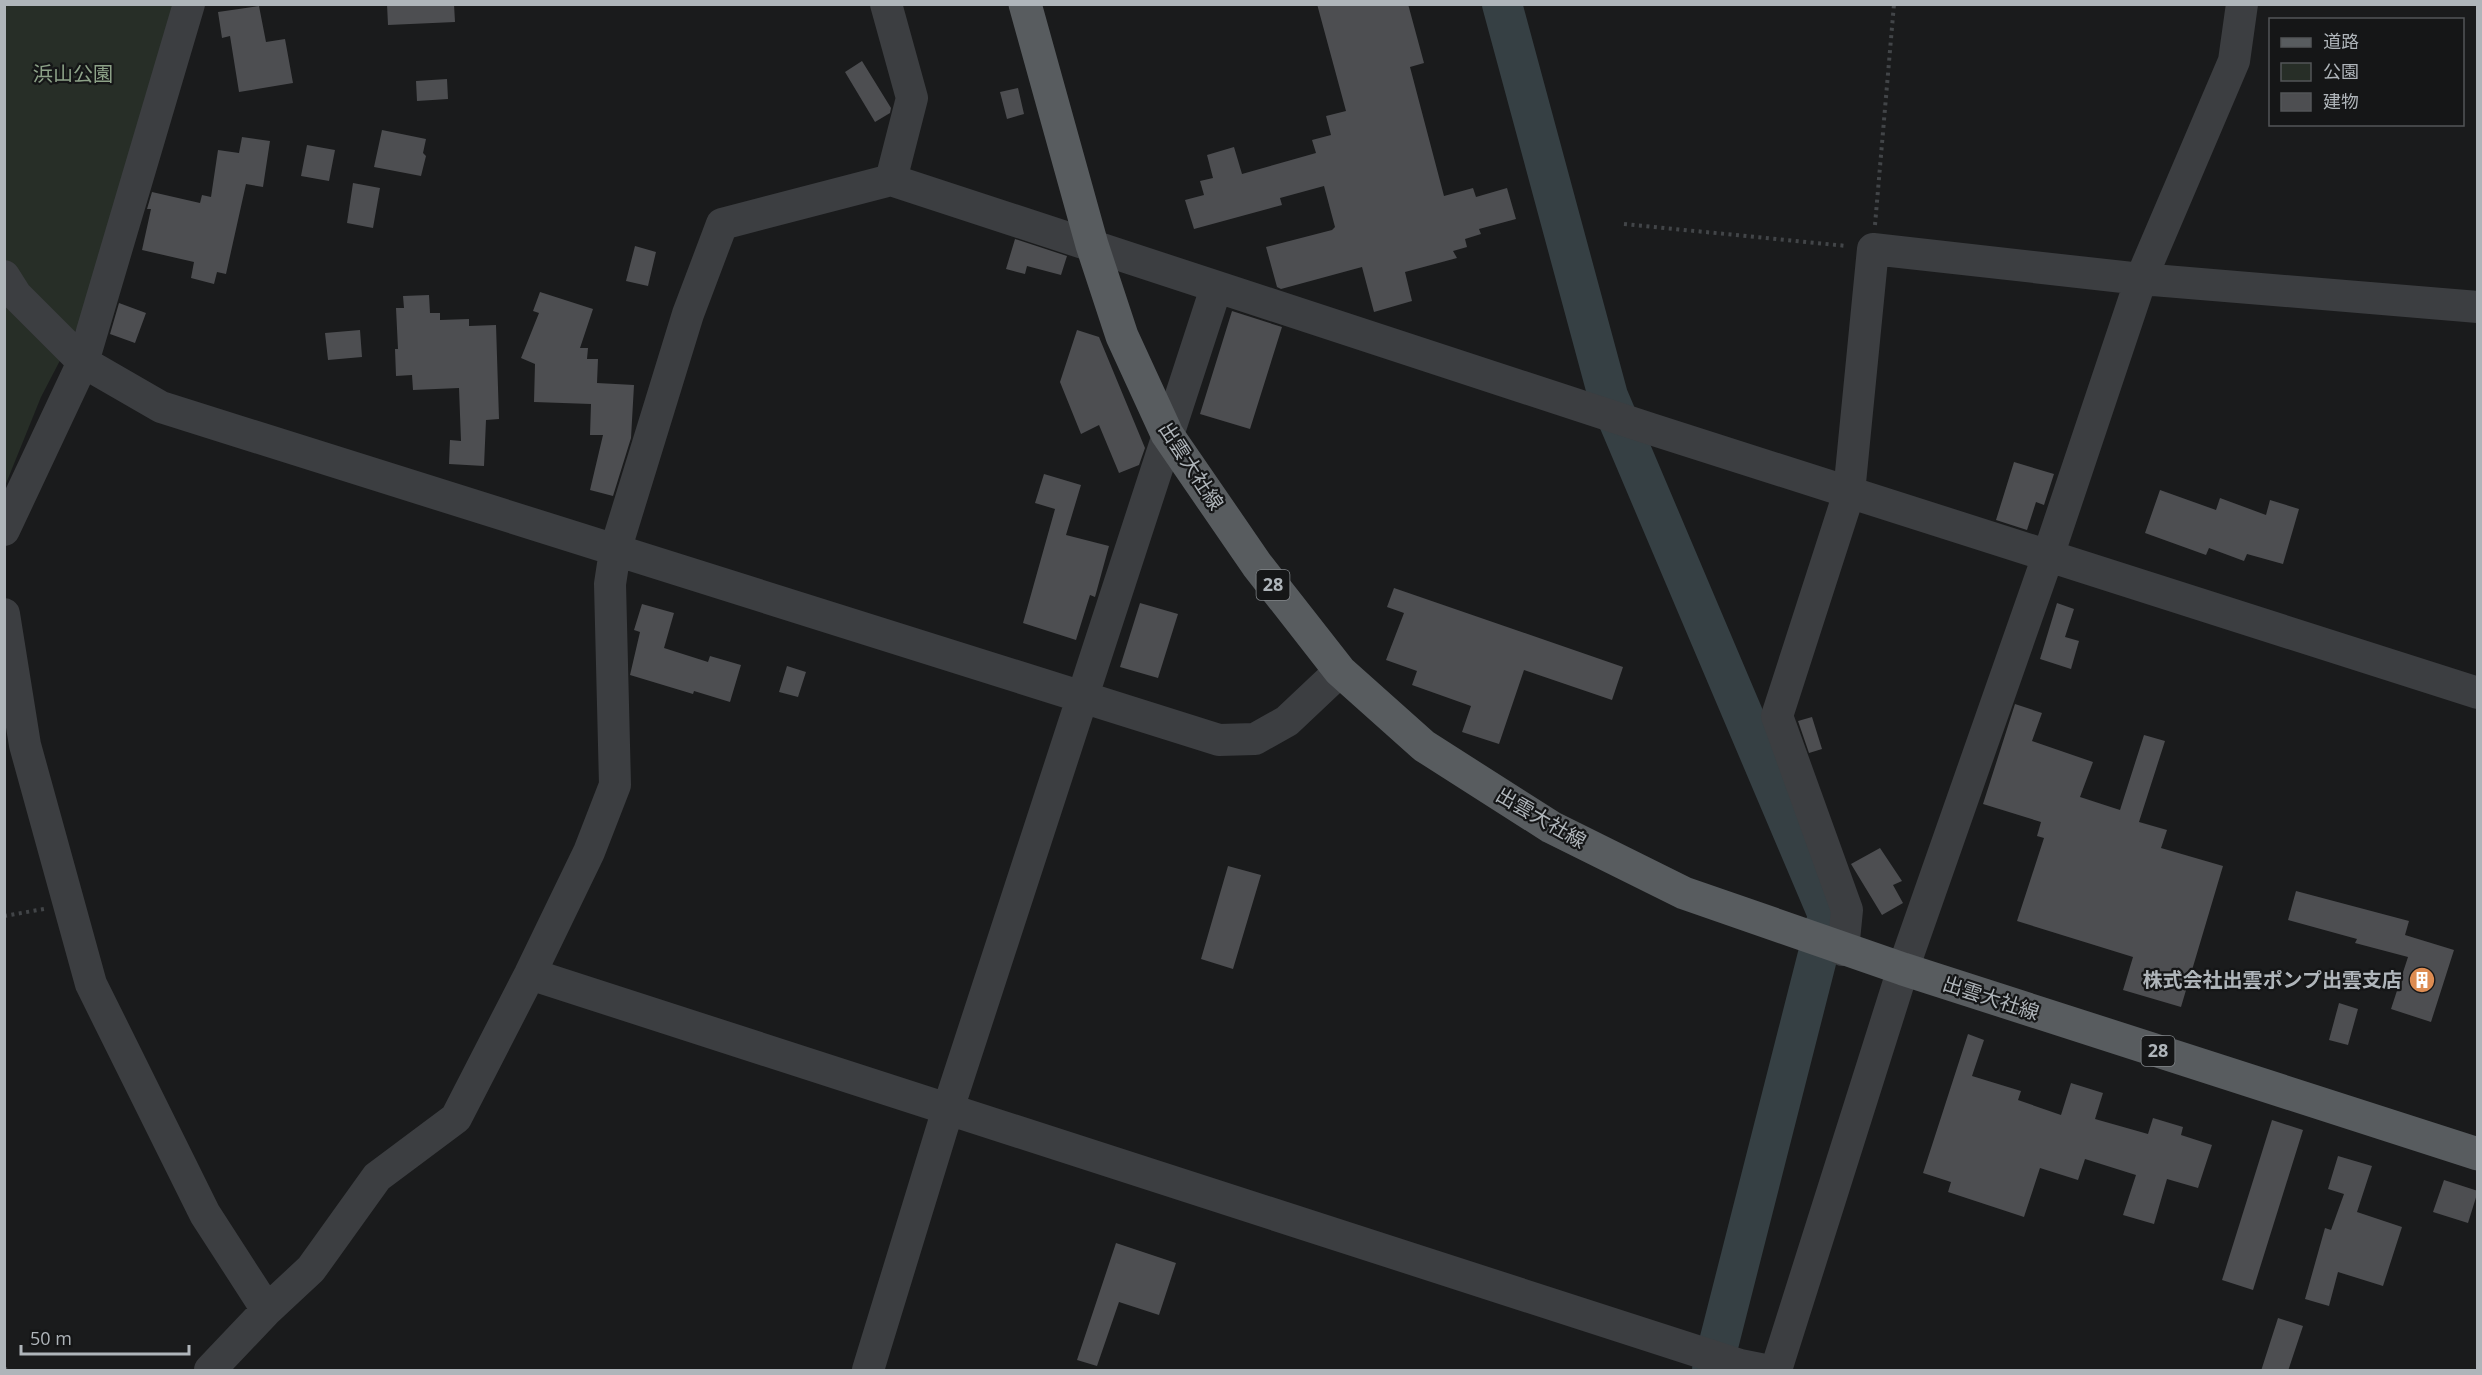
<svg xmlns="http://www.w3.org/2000/svg" width="2482" height="1375" font-family="'Open Sans','Noto Sans JP',sans-serif">
  <style>
    .green { fill: #272e27 }
    .lines { fill: none; stroke-linecap: round; stroke-linejoin: round }
    .river { stroke: #364044; stroke-width: 40 }
    .building { fill: #4d4e51 }
    .path { stroke: #424548; stroke-width: 4; stroke-dasharray: 3 4.5; stroke-linecap: butt }
    .minor { stroke: #3c3e41; stroke-width: 32 }
    .major { stroke: #585c5f; stroke-width: 33 }
    .labels { text-anchor: middle; stroke-width: 4.5; stroke-linejoin: round; paint-order: stroke }
    .shield { fill: #151617; stroke: #818589; stroke-width: 1.5 }
    .shield-label { font-size: 18px; font-weight: bold; fill: #afb5ba }
    .park-label { font-size: 20px; fill: #8da288; stroke: #151617 }
    .street-label { font-size: 20px; fill: #afb5ba; stroke: #151617 }
    .poi-label { font-size: 20px; font-weight: bold; fill: #afb5ba; stroke: #151617; text-anchor: end }
  </style>
  <rect width="100%" height="100%" fill="#1a1b1c"/>
  <path class="green" d="M5,5H174L81,320L41,397L5,486Z"/>
  <g class="lines">
    <path class="river" d="M1502,4L1608,396L1828,915L1712,1370"/>
  </g>
  <path class="building" d="M387,4H454L455,22L388,25Z
    M1317,4H1408L1424,63L1410,67L1444,196L1473,188L1476,197L1507,188L1516,219L1479,229L1481,234L1465,239L1467,247L1453,251L1457,258L1405,272L1412,301L1374,312L1362,267L1281,289L1277,287L1266,247L1332,230L1335,227L1324,186L1280,198L1282,205L1194,229L1185,200L1204,195L1200,181L1213,178L1207,155L1234,147L1242,174L1316,153L1312,140L1331,135L1326,116L1346,111Z
    M259,6L266,42L285,39L293,83L239,92L230,36L222,38L218,12Z
    M862,61L891,108L890,113L875,122L845,72Z
    M447,79L448,99L417,101L416,81Z
    M1018,88L1024,114L1007,119L1000,92Z
    M382,130L426,139L423,153L426,156L421,176L374,167Z
    M242,137L270,141L263,187L246,184L226,274L217,272L214,284L191,278L194,262L142,250L151,209H147L152,192L200,203L202,195L211,197L218,150L239,153Z
    M307,145L335,150L329,181L301,176Z
    M353,183L380,188L373,228L347,223Z
    M1015,239L1067,256L1061,275L1027,266L1025,274L1006,269Z
    M635,246L656,252L648,286L626,281Z
    M540,292L593,309L580,348H588L587,359H598L597,383L634,385L631,438L613,496L590,490L603,435H590L591,404L534,402L535,364L521,358L539,313L533,311Z
    M429,295L430,313H440V320L469,319V326L496,325L499,419L486,420L484,466L449,464L450,440L461,441L459,388L413,390L412,375L396,376L395,349H398L396,308H404L403,296Z
    M119,303L146,313L135,343L110,334Z
    M1232,311L1282,327L1250,429L1200,414Z
    M360,330L362,357L328,360L325,333Z
    M1077,330L1099,337L1145,448L1139,465L1119,473L1099,425L1081,434L1060,382Z
    M2014,462L2054,474L2044,505L2036,502L2027,530L1996,520Z
    M1044,474L1081,485L1066,535L1109,546L1095,597L1090,595L1076,640L1023,623L1055,509L1035,503Z
    M2160,490L2216,510L2220,498L2266,515L2270,500L2299,509L2283,564L2247,554L2244,561L2209,548L2206,555L2145,533Z
    M1394,588L1623,667L1612,700L1524,670L1499,744L1462,732L1471,706L1412,685L1417,671L1386,660L1404,613L1387,607Z
    M1140,603L1178,614L1158,678L1120,667Z
    M2057,603L2074,609L2065,637L2079,641L2071,669L2040,659Z
    M642,604L674,613L664,648L708,662L710,656L741,665L730,702L694,691L693,694L630,675L640,632L634,630Z
    M787,666L806,672L798,697L779,692Z
    M2015,704L2042,713L2032,741L2093,762L2080,797L2120,810L2144,735L2165,741L2139,822L2167,830L2161,848L2223,866L2181,1007L2123,990L2133,957L2017,921L2044,838L2037,836L2041,822L1983,804Z
    M1812,717L1822,749L1809,753L1798,721Z
    M1880,848L1902,881L1893,885L1903,903L1882,915L1851,864Z
    M1228,866L1261,875L1233,969L1201,959Z
    M2296,891L2409,921L2405,935L2454,950L2431,1022L2391,1009L2408,957L2355,943L2357,939L2288,920Z
    M2339,1003L2358,1009L2348,1045L2329,1040Z
    M1968,1034L1984,1040L1972,1076L2021,1091L2018,1100L2061,1115L2071,1083L2103,1093L2095,1119L2148,1134L2153,1118L2183,1127L2181,1135L2212,1145L2198,1188L2167,1179L2154,1224L2123,1215L2136,1175L2085,1159L2078,1180L2040,1168L2024,1217L1948,1192L1951,1182L1923,1173Z
    M2272,1120L2303,1130L2253,1290L2222,1280Z
    M2338,1156L2372,1166L2357,1212L2402,1227L2383,1286L2338,1272L2329,1306L2305,1299L2325,1228L2331,1230L2344,1194L2328,1189Z
    M2444,1180L2478,1191L2468,1223L2433,1212Z
    M1116,1243L1176,1263L1159,1315L1119,1302L1097,1366L1077,1360Z
    M2278,1318L2303,1326L2288,1371H2261Z"/>
  <g class="lines">
    <path class="path" d="M1624,224L1847,246
      M1875,225L1894,4
      M4,916L44,909
      M4,1368L7,1370"/>
    <path class="minor" d="M891,180L1651,429L2478,693
      M4,276L16,295L83,362L161,407L1219,740L1255,739L1287,721L1340,671
      M4,530L83,362L189,4
      M4,614L25,745L91,984L205,1214L267,1310L210,1370
      M1843,950L1847,910L1777,716L1849,493L1873,249L2141,279L2478,307
      M530,974L1740,1365L1765,1370
      M267,1310L311,1269L377,1177L456,1118L530,974L589,852L615,785L610,584L615,551L688,314L722,224L891,180L912,98L886,4
      M868,1370L948,1109L1216,288
      M1776,1370L1903,969L2048,556L2141,279L2234,61L2242,4"/>
    <path class="major" d="M1025,4L1092,245L1122,336L1167,434L1257,565L1340,671L1424,746L1551,827L1684,893L1903,969L2478,1154"/>
  </g>
  <defs>
    <g id="building-disc" transform="scale(1.35)"><circle r="9.5" fill="#dd8c52" stroke="#151617"/><path d="M-4-6H4V6H1V3H-1V6H-4ZM-2.5-4.3h1.7v1.8h-1.7ZM.8-4.3h1.7v1.8H.8ZM-2.5-1h1.7V.8h-1.7ZM.8-1h1.7V.8H.8Z" fill="#fff"/></g>
  </defs>
  <g fill-rule="evenodd">
    <use href="#building-disc" x="2422" y="980"/>
  </g>
  <g class="labels">
    <g class="shield">
      <rect x="1256.5" y="570" width="33" height="30" rx="4.5"/>
      <rect x="2141.5" y="1036" width="33" height="30" rx="4.5"/>
    </g>
    <g class="shield-label">
      <text x="1273" y="591">28</text>
      <text x="2158" y="1057">28</text>
    </g>
    <g class="park-label">
      <text x="73" y="81">浜山公園</text>
    </g>
    <g class="street-label">
      <text transform="translate(1191 466) rotate(57)" y="7">出雲大社線</text>
      <text transform="translate(1541 818) rotate(30)" y="7">出雲大社線</text>
      <text transform="translate(1991 998) rotate(18)" y="7">出雲大社線</text>
    </g>
    <g class="poi-label">
      <text x="2402" y="987">株式会社出雲ポンプ出雲支店</text>
    </g>
  </g>
  <rect width="2482" height="1375" fill="none" stroke="#afb5ba" stroke-width="12"/>
  <rect x="2269" y="18" width="195" height="108" fill="#151617" stroke="#535658" stroke-width="1.5"/>
  <rect x="2281" y="38" width="30" height="9" fill="#585c5f" stroke="#535658" stroke-width="1.5"/>
  <text x="2323" y="48" font-size="18" fill="#afb5ba">道路</text>
  <rect x="2281" y="63" width="30" height="18" fill="#272e27" stroke="#535658" stroke-width="1.5"/>
  <text x="2323" y="78" font-size="18" fill="#afb5ba">公園</text>
  <rect x="2281" y="93" width="30" height="18" fill="#4d4e51" stroke="#535658" stroke-width="1.5"/>
  <text x="2323" y="108" font-size="18" fill="#afb5ba">建物</text>
  <path d="M21 1345v9h168v-9" fill="none" stroke="#afb5ba" stroke-width="3"/>
  <text x="30" y="1345" font-size="18" fill="#afb5ba" stroke="#151617" stroke-width="4.5" paint-order="stroke">50 m</text>
</svg>
